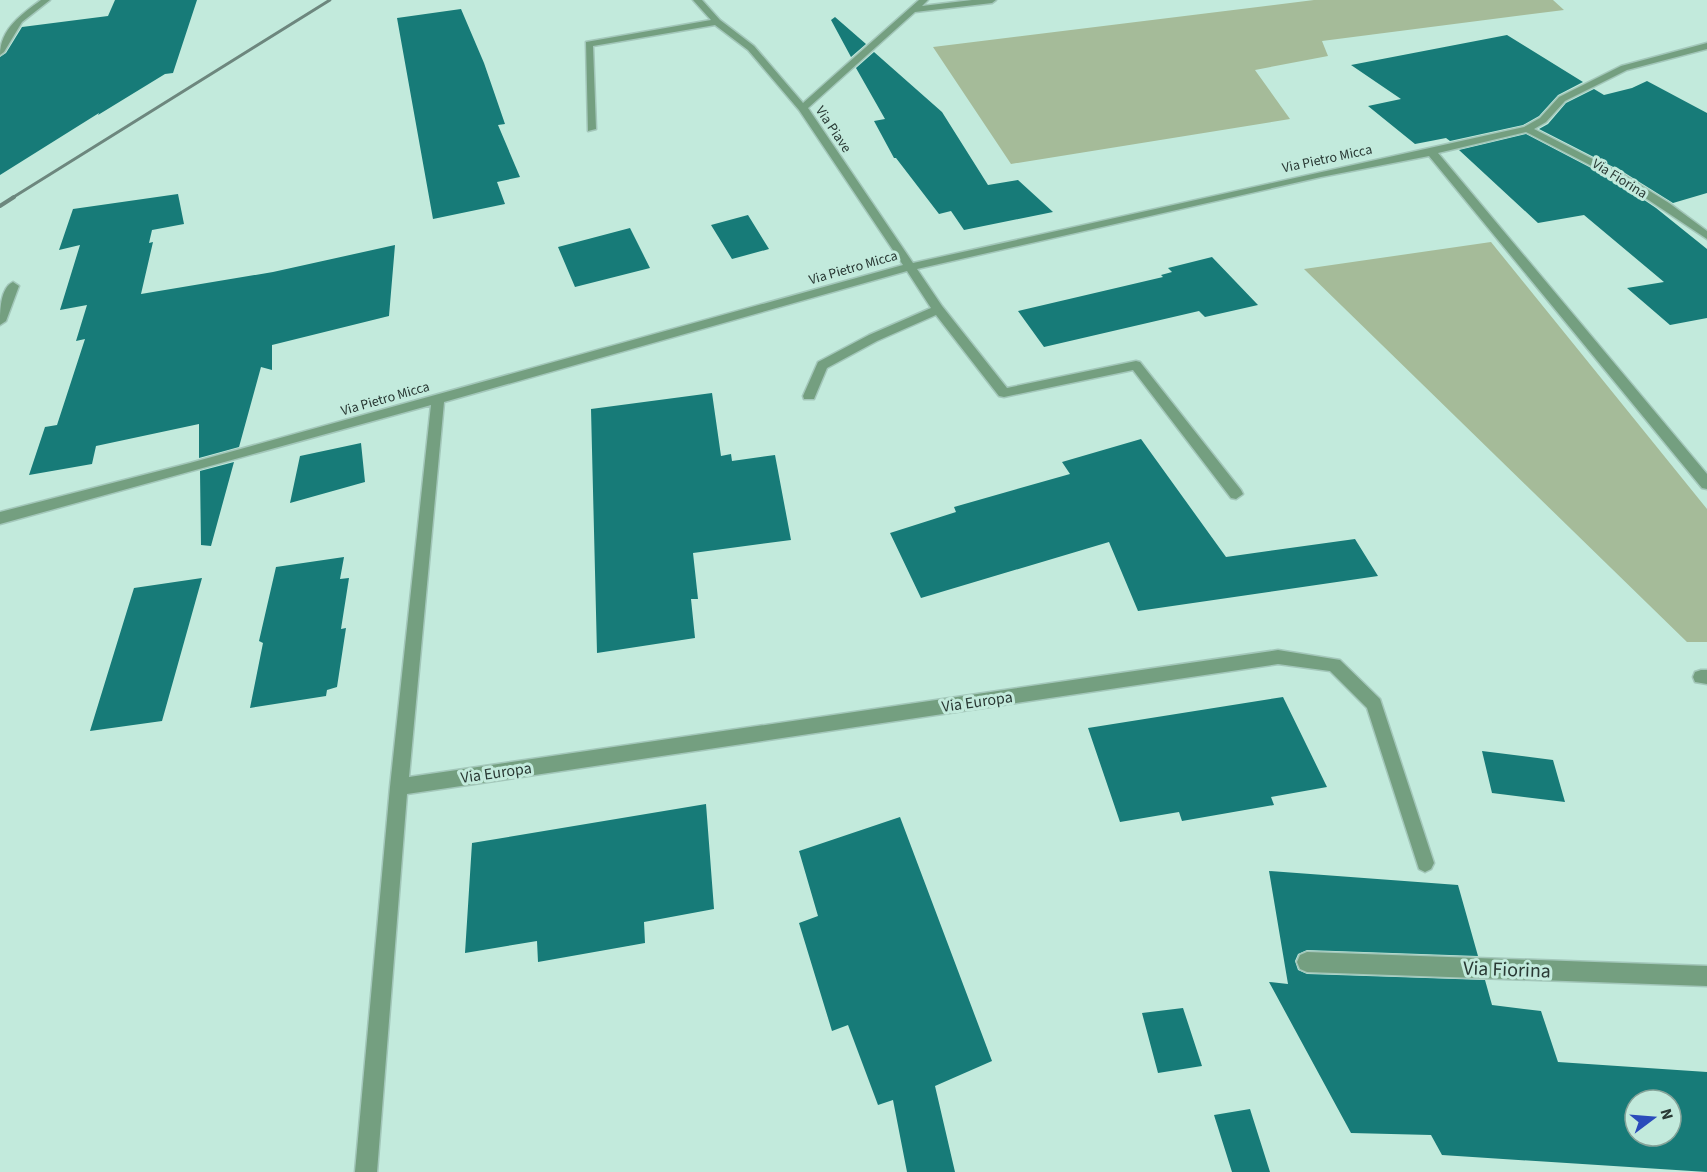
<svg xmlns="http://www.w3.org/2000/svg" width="1707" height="1172" font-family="'Source Sans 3',sans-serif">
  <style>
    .green { fill: #a5bb99 }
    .building { fill: #177b78; fill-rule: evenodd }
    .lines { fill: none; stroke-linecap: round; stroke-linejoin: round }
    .minor-casing { stroke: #a3c7ba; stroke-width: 3 }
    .minor { fill: #749f80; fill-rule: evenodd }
    .rail-far1 { stroke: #6d877e; stroke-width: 3 }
    .rail { stroke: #6d877e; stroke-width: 4 }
    .labels { text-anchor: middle; stroke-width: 6; stroke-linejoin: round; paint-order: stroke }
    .far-street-label { font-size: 14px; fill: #293934; stroke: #c2eadc }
    .street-label { font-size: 16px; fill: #293934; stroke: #c2eadc }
    .near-street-label { font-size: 20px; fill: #293934; stroke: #c2eadc }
  </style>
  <rect width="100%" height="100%" fill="#c2eadc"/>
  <path class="green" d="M1314,0H1553L1564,10L1322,41L1328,56L1255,70L1290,119L1011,164L933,47Z
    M1491,242L1707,509V642H1687L1304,269Z"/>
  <path class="building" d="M115,0H197L173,73L165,74L98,115L99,113L0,175V57L6,53L22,27L108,16Z
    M461,9L484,63L505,124L498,125L520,177L497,182L505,204L433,219L397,18Z
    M835,17L866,44L851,57L831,20Z
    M1507,35L1583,82L1558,95L1539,116L1523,125L1450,141L1446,138L1415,144L1368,106L1401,99L1351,65Z
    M874,52L942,112L988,185L1018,180L1053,212L964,230L951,211L939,214L896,158H894L874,121L885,119L856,68Z
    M1647,81L1707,113V193L1673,203L1625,173L1539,129L1548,124L1566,103L1594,89L1604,95L1632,88Z
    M1526,134L1616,181L1656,208L1707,249V318L1670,325L1627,288L1664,282L1584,215L1538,223L1459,150Z
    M178,194L184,224L152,230L149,243L153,242L141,294L273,272L395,245L389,316L272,345V370L261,367L239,447L199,458V424L96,446L92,464L29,475L45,427L57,425L85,339L76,341L87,305L60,310L80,245L59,250L73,209Z
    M748,215L769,249L732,259L711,225Z
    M630,228L650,268L575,287L558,247Z
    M1212,257L1258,305L1205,317L1199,311L1044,347L1018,311L1163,277L1161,275L1172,272L1168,268Z
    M712,393L721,456L731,454L732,461L775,455L791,540L693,553L698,599H691L695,638L597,653L591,409Z
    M1141,439L1226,557L1355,539L1378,576L1138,611L1109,542L921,598L890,533L956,512L954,507L1070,474L1062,462Z
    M361,443L365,482L290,503L300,456Z
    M234,462L211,546L201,545L200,471Z
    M344,557L340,579L349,578L341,629L346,628L337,687L327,690L326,696L250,708L263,643L259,641L276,567Z
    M202,578L162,721L90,731L134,588Z
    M1283,697L1327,787L1271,797L1274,805L1182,821L1179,812L1120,822L1088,728Z
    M1482,751L1553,760L1565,802L1492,793Z
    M706,804L714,909L644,922L645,943L538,962L537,941L465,953L472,843Z
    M900,817L992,1061L935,1086L955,1172H907L893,1100L878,1105L848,1025L832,1031L799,923L818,916L799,851Z
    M1269,871L1458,885L1478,956L1307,950L1298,954L1295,961L1298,970L1307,974L1485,980L1492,1005L1541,1011L1558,1062L1707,1072V1172L1442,1155L1431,1135L1351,1133L1269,982L1288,984ZM1635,1100H1671V1136H1635Z
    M1183,1008L1202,1066L1158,1073L1142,1013Z
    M1250,1109L1270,1172H1232L1214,1115Z"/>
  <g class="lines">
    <g class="minor-casing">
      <path id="minor" d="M41,0H50L22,22L4,52L0,55C0,29 22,14 41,0Z
        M693,0H702L720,20L754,46L803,103L919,0H928L922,6L972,0H996L992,3L915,12L808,108L913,263L1524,127L1540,118L1559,97L1621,66L1707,43V49L1627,70L1565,101L1546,122L1534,129L1624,175L1669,203L1707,231V239L1617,179L1526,132L1438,153L1707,474V489L1702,488L1429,156L1321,177L917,269L942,306L1007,388L1136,361L1140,362L1241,490L1243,494L1236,499L1231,498L1133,370L1004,397L999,396L936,315L877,341L827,368L814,399H804L803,396L818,362L869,335L931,308L907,271L444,402L409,777L1278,650L1340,660L1380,699L1434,863L1431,869L1425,872L1419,869L1367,708L1330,671L1278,664L407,794L377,1172H355L390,787L431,405L0,524V512L190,463L903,265L799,110L748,50L715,25L593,46L596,129L588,131L586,42L711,20Z
        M13,282L19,286L6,321L0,325C0,312 0,288 13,282Z
        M1701,670H1707V684L1695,682L1693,677L1695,672Z
        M1307,952L1707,966V986L1307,972L1300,969L1297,962L1300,955Z"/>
    </g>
    <use href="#minor" class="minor"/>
    <path class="rail-far1" d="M12,198L330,0"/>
    <path class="rail" d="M0,206L14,197"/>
  </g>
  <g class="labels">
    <g class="far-street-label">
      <text transform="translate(834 129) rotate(56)" y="5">Via Piave</text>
      <text transform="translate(1327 158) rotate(-12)" y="5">Via Pietro Micca</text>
      <text transform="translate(1620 178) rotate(32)" y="5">Via Fiorina</text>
      <text transform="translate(853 267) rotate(-16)" y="5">Via Pietro Micca</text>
      <text transform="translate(385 398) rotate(-16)" y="5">Via Pietro Micca</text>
    </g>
    <g class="street-label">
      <text transform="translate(977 701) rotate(-8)" y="6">Via Europa</text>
      <text transform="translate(496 772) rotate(-8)" y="6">Via Europa</text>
    </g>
    <g class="near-street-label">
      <text transform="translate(1507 969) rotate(2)" y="7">Via Fiorina</text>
    </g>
  </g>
  <g transform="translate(1653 1118) rotate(74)"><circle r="28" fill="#c2eadc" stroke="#85a399" stroke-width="1.5"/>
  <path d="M0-4.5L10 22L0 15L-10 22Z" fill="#2a4bbb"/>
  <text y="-9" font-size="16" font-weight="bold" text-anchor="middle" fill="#293934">N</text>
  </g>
</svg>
